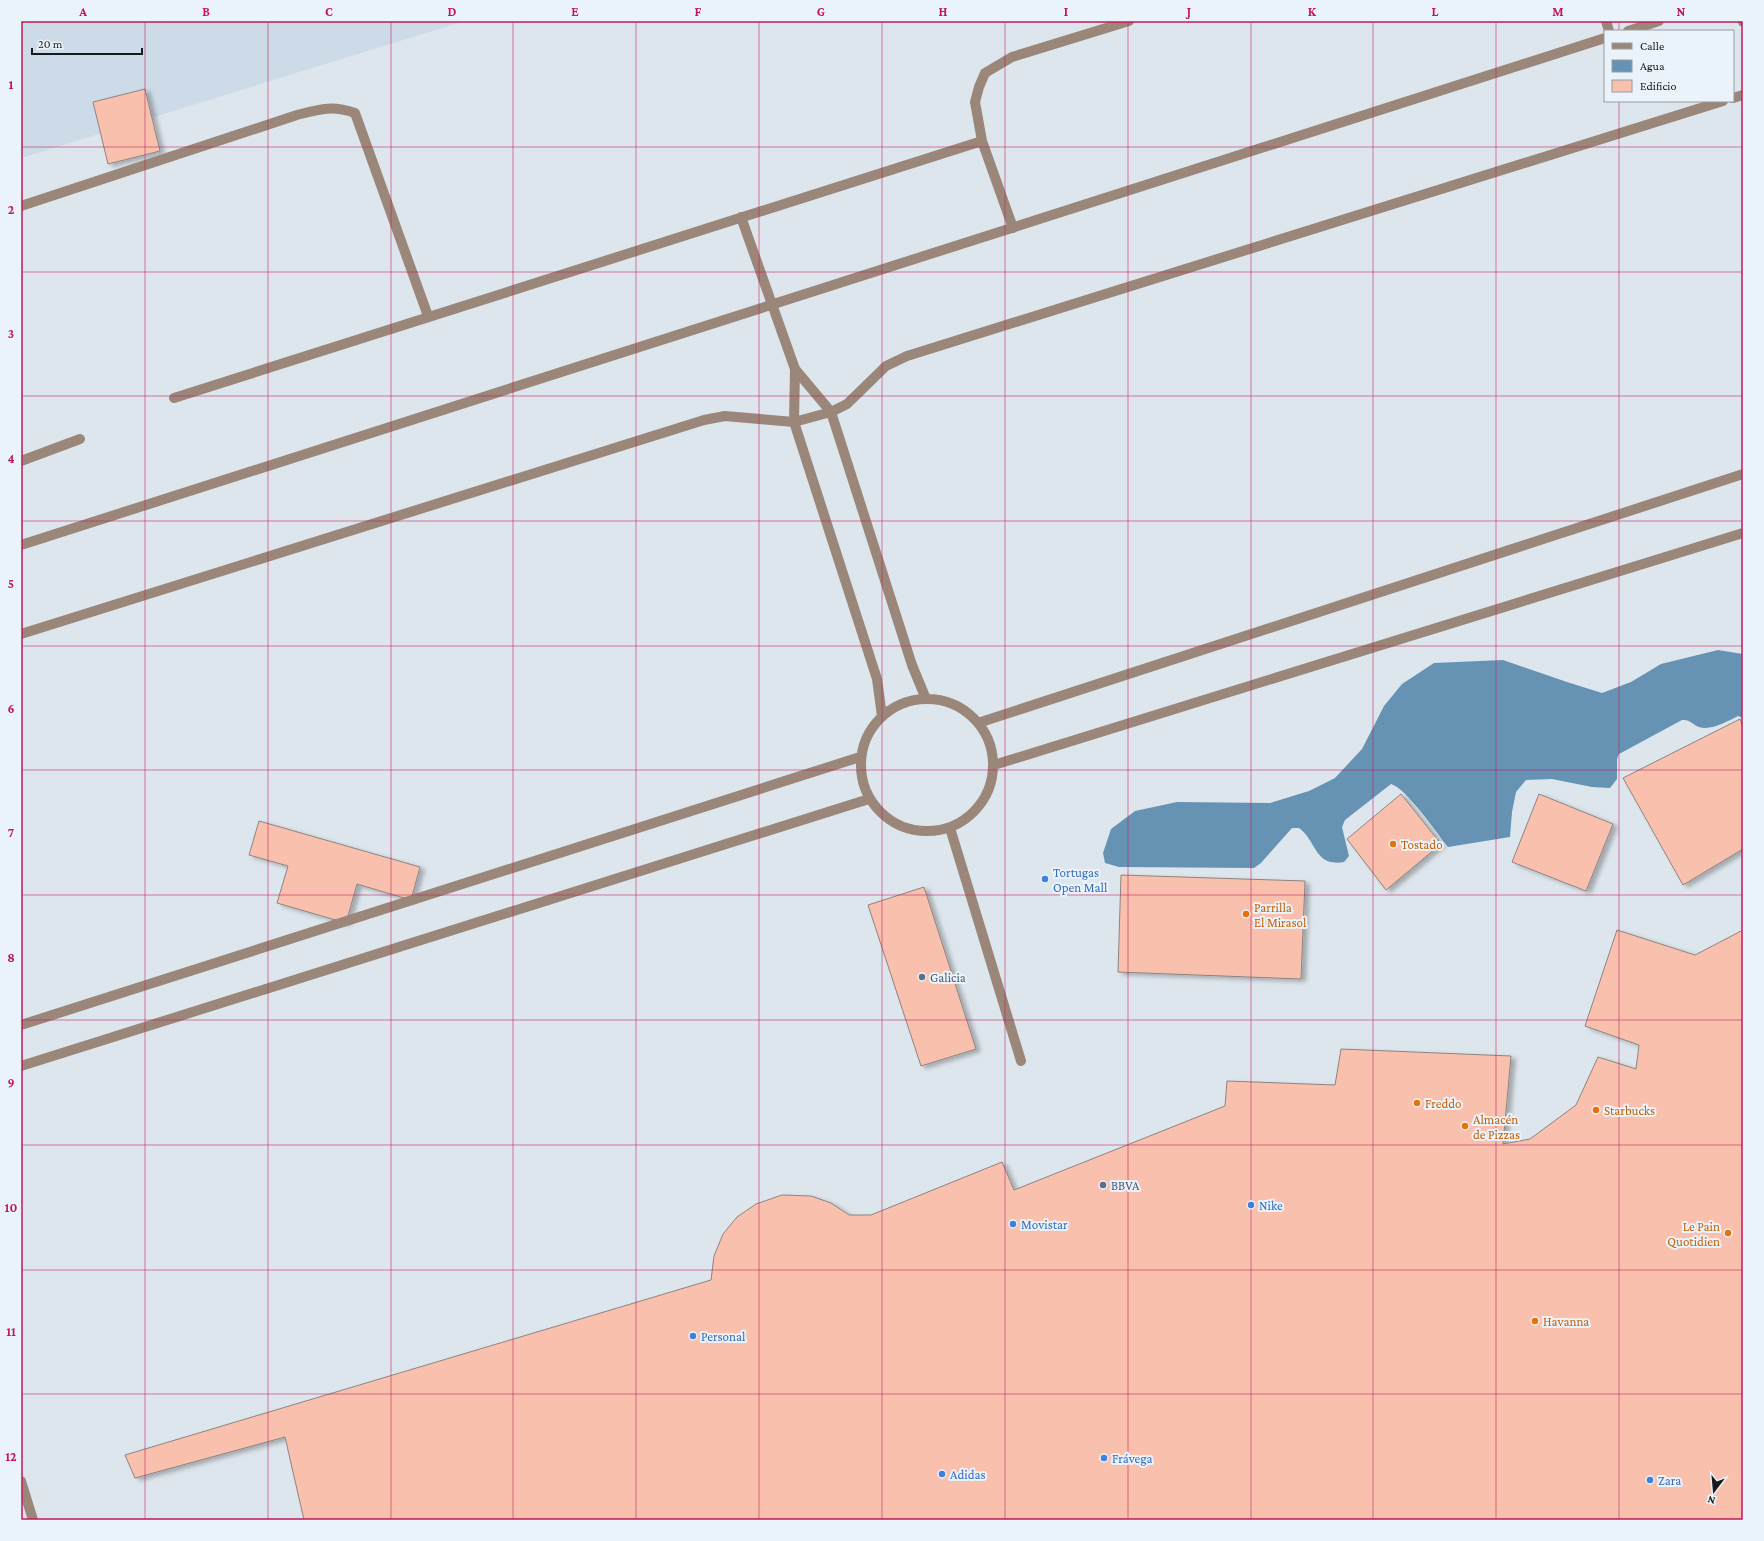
<svg xmlns="http://www.w3.org/2000/svg" width="1764" height="1541" font-family="'Crimson Pro',serif">
  <style>
    .built { fill: #cddae7 }
    .water { fill: #6693b4 }
    .building { fill: #f9c1ad; stroke: #8d8380; filter: url(#shadow) }
    .lines { fill: none; stroke-linecap: round; stroke-linejoin: round }
    .service { stroke: #9b877a; stroke-width: 10 }
    .tertiary { stroke: #9b877a; stroke-width: 10 }
    .grid { fill: none; stroke: #c2185b; stroke-width: 1; stroke-opacity: 0.55 }
    .food-dot { fill: #e8710a; stroke: #ebf3fa; stroke-width: 1.5 }
    .shop-dot { fill: #3f7fe0; stroke: #ebf3fa; stroke-width: 1.5 }
    .service-dot { fill: #5c6f8a; stroke: #ebf3fa; stroke-width: 1.5 }
    .labels { text-anchor: middle; stroke-width: 4; stroke-linejoin: round; paint-order: stroke }
    .food-label { font-size: 13px; fill: #c56008; stroke: #ebf3fa; text-anchor: start }
    .shop-label { font-size: 13px; fill: #366cbe; stroke: #ebf3fa; text-anchor: start }
    .service-label { font-size: 13px; fill: #4e5e75; stroke: #ebf3fa; text-anchor: start }
    .neatline { fill: none; stroke: #c2185b; stroke-width: 1.5 }
    .grid-label { font-size: 13px; text-anchor: middle; font-weight: bold; fill: #c2185b }
  </style>
  <defs>
    <filter id="shadow"><feDropShadow dx="4.5" dy="2.5" stdDeviation="2" flood-color="#0004"/></filter>
  </defs>
  <rect width="100%" height="100%" fill="#dee6ed"/>
  <path class="built" d="M21,21H465L21,158Z"/>
  <path class="water" d="M1718,650L1743,654V718L1738,716C1728,721 1711,731 1699,727C1693,725 1690,719 1682,720L1619,754L1617,759V779L1610,788L1592,787L1552,779L1526,780L1516,792L1512,812L1510,837L1448,847C1437,833 1406,788 1391,784L1345,820L1342,827L1349,856L1344,862C1314,867 1317,841 1299,828H1292L1261,863L1254,868L1119,867L1105,863L1103,853L1111,829L1135,811L1177,802L1270,803L1309,791L1335,778L1362,749L1384,706L1402,684L1434,663L1503,660L1567,682L1602,693L1631,682L1661,664Z"/>
  <path class="building" d="M145,89L160,151L108,164L93,102Z
    M1740,719L1743,727V849L1683,885L1623,778Z
    M1401,794L1441,844L1386,890L1347,839Z
    M1539,794L1613,824L1586,891L1512,862Z
    M259,821L420,867L411,900L357,884L346,923L277,903L288,866L249,855Z
    M1121,875L1305,881L1301,979L1118,972Z
    M924,887L976,1049L921,1066L868,905Z
    M1617,930L1695,955L1743,930V1520H304L285,1437L135,1478L125,1455L711,1280L714,1256L723,1234L737,1217L756,1204L782,1195L811,1196L831,1203L849,1215H871L1002,1162L1014,1190L1225,1106L1227,1081L1335,1085L1341,1049L1511,1056L1503,1144L1530,1139L1576,1105L1598,1057L1636,1069L1639,1045L1585,1026Z"/>
  <g class="lines">
    <path class="service" d="M1606,21L1609,31
      M1743,21V22
      M1628,31L1659,21
      M1733,98L1743,95
      M982,141L1013,228
      M21,206L297,115C320,109 332,105 355,113L428,316
      M741,217L795,369L794,422L877,679L882,716
      M795,369L831,412L912,665L926,699
      M174,398L982,141L975,102L979,87L985,73L1012,57L1129,21
      M21,461L80,439
      M21,545L1605,38
      M21,634L704,420L725,416L794,422L831,412L847,404L886,366L907,356L1723,101
      M861 765a66 66 0 1 1 132 0a66 66 0 1 1-132 0Z
      M978,723L1743,474
      M994,765L1743,533
      M950,828L1021,1061
      M21,1025L860,757
      M21,1066L869,799"/>
    <path class="tertiary" d="M21,1481L33,1520"/>
  </g>
  <path class="grid" d="M145,21V1520M268,21V1520M391,21V1520M513,21V1520M636,21V1520M759,21V1520M882,21V1520M1005,21V1520M1128,21V1520M1251,21V1520M1373,21V1520M1496,21V1520M1619,21V31M1619,101V1520M21,147H1743M21,272H1743M21,396H1743M21,521H1743M21,646H1743M21,770H1743M21,895H1743M21,1020H1743M21,1145H1743M21,1270H1743M21,1394H1743"/>
  <g class="food-dot">
    <circle cx="1393" cy="844" r="4"/>
    <circle cx="1246" cy="914" r="4"/>
    <circle cx="1417" cy="1103" r="4"/>
    <circle cx="1596" cy="1110" r="4"/>
    <circle cx="1465" cy="1126" r="4"/>
    <circle cx="1728" cy="1233" r="4"/>
    <circle cx="1535" cy="1321" r="4"/>
  </g>
  <g class="shop-dot">
    <circle cx="1045" cy="879" r="4"/>
    <circle cx="1251" cy="1205" r="4"/>
    <circle cx="1013" cy="1224" r="4"/>
    <circle cx="693" cy="1336" r="4"/>
    <circle cx="1104" cy="1458" r="4"/>
    <circle cx="942" cy="1474" r="4"/>
    <circle cx="1650" cy="1480" r="4"/>
  </g>
  <g class="service-dot">
    <circle cx="922" cy="977" r="4"/>
    <circle cx="1103" cy="1185" r="4"/>
  </g>
  <g class="labels">
    <g class="food-label">
      <text x="1401" y="849">Tostado</text>
      <text x="1254" y="912">Parrilla<tspan x="1254" dy="15">El Mirasol</tspan></text>
      <text x="1425" y="1108">Freddo</text>
      <text x="1604" y="1115">Starbucks</text>
      <text x="1473" y="1124">Almacén<tspan x="1473" dy="15">de Pizzas</tspan></text>
      <text x="1720" y="1231" text-anchor="end">Le Pain<tspan x="1720" dy="15">Quotidien</tspan></text>
      <text x="1543" y="1326">Havanna</text>
    </g>
    <g class="shop-label">
      <text x="1053" y="877">Tortugas<tspan x="1053" dy="15">Open Mall</tspan></text>
      <text x="1259" y="1210">Nike</text>
      <text x="1021" y="1229">Movistar</text>
      <text x="701" y="1341">Personal</text>
      <text x="1112" y="1463">Frávega</text>
      <text x="950" y="1479">Adidas</text>
      <text x="1658" y="1485">Zara</text>
    </g>
    <g class="service-label">
      <text x="930" y="982">Galicia</text>
      <text x="1111" y="1190">BBVA</text>
    </g>
  </g>
  <rect width="1764" height="1541" fill="none" stroke="#ebf3fa" stroke-width="44"/>
  <rect x="1604" y="30" width="130" height="72" fill="#ebf3fa" stroke="#969ca1"/>
  <rect x="1612" y="43" width="20" height="6" fill="#9b877a" stroke="#969ca1"/>
  <text x="1640" y="50" font-size="12" fill="#171a1c">Calle</text>
  <rect x="1612" y="60" width="20" height="12" fill="#6693b4" stroke="#969ca1"/>
  <text x="1640" y="70" font-size="12" fill="#171a1c">Agua</text>
  <rect x="1612" y="80" width="20" height="12" fill="#f9c1ad" stroke="#969ca1"/>
  <text x="1640" y="90" font-size="12" fill="#171a1c">Edificio</text>
  <g transform="translate(1714 1491) rotate(196)" stroke="#ebf3fa" stroke-width="3" paint-order="stroke">
  <path d="M0-3L7 15L0 10L-7 15Z" fill="#171a1c"/>
  <text y="-6" font-size="11" font-weight="bold" text-anchor="middle" fill="#171a1c">N</text>
  </g>
  <path d="M32 48v6h110v-6" fill="none" stroke="#171a1c" stroke-width="2"/>
  <text x="38" y="48" font-size="12" fill="#171a1c" stroke="#ebf3fa" stroke-width="3" paint-order="stroke">20 m</text>
  <rect x="22" y="22" width="1720" height="1497" class="neatline"/>
  <g class="grid-label">
    <text x="83" y="16">A</text>
    <text x="206" y="16">B</text>
    <text x="329" y="16">C</text>
    <text x="452" y="16">D</text>
    <text x="575" y="16">E</text>
    <text x="698" y="16">F</text>
    <text x="821" y="16">G</text>
    <text x="943" y="16">H</text>
    <text x="1066" y="16">I</text>
    <text x="1189" y="16">J</text>
    <text x="1312" y="16">K</text>
    <text x="1435" y="16">L</text>
    <text x="1558" y="16">M</text>
    <text x="1681" y="16">N</text>
    <text x="11" y="89">1</text>
    <text x="11" y="214">2</text>
    <text x="11" y="338">3</text>
    <text x="11" y="463">4</text>
    <text x="11" y="588">5</text>
    <text x="11" y="713">6</text>
    <text x="11" y="837">7</text>
    <text x="11" y="962">8</text>
    <text x="11" y="1087">9</text>
    <text x="11" y="1212">10</text>
    <text x="11" y="1336">11</text>
    <text x="11" y="1461">12</text>
  </g>
</svg>
